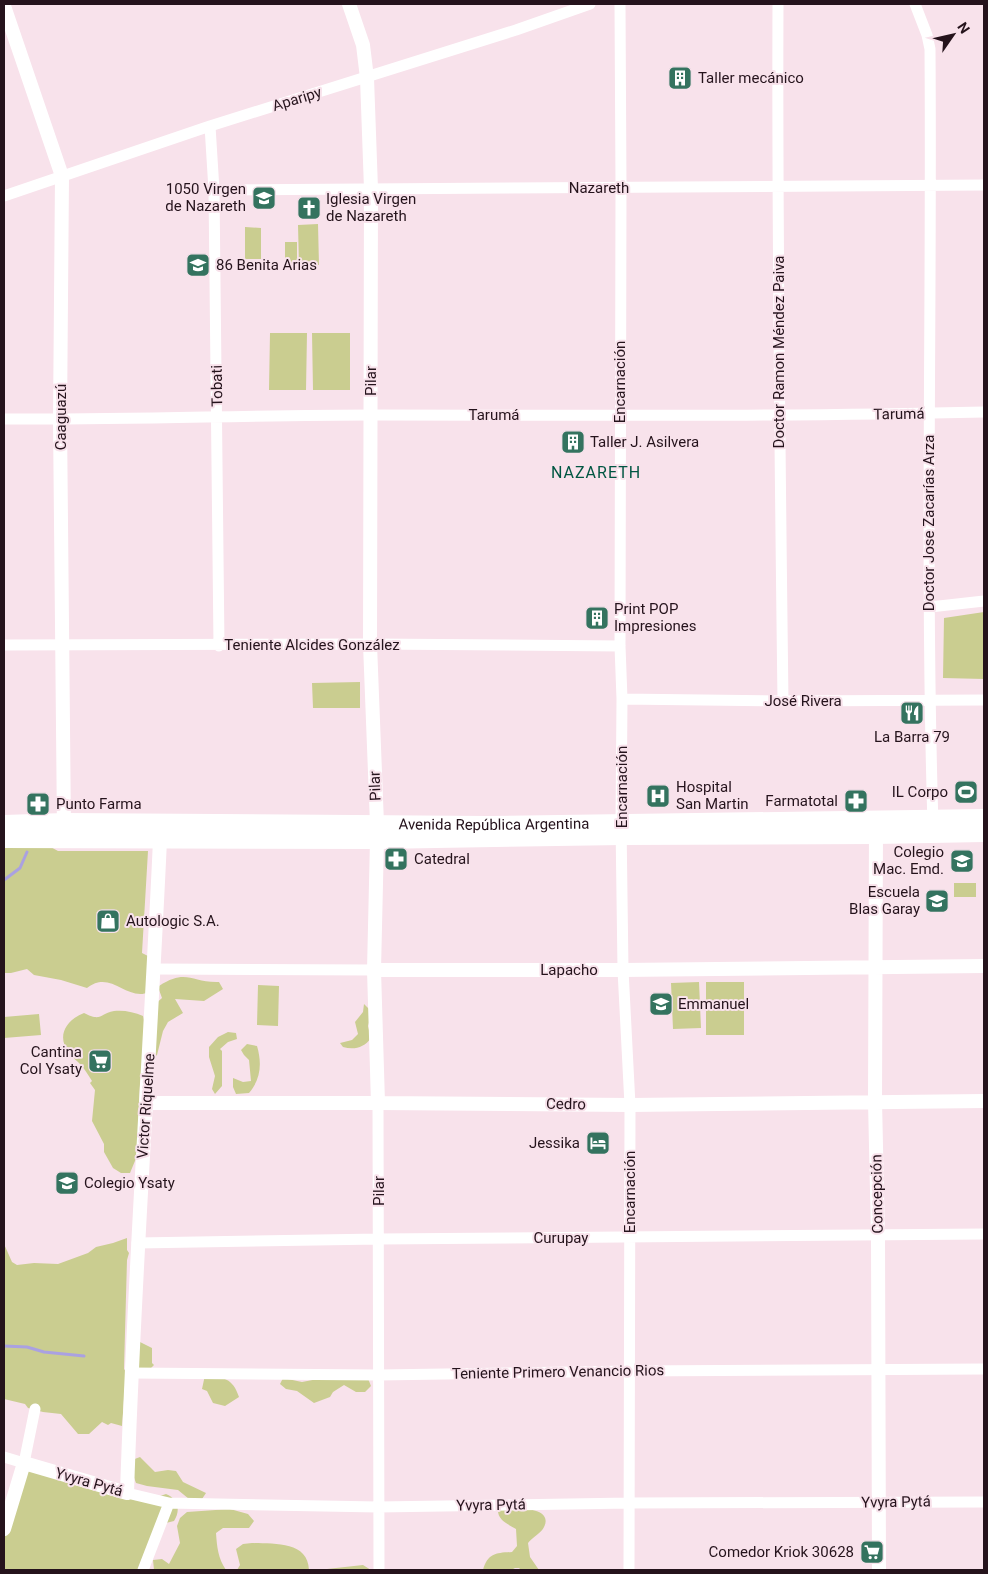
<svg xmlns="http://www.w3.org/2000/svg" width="988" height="1574" font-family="Roboto,sans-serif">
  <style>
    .green { fill: #cacd90 }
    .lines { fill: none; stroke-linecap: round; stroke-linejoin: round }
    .stream { stroke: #aaa1e1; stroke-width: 3 }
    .minor { stroke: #fff; stroke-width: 11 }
    .tertiary { stroke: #fff; stroke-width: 14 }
    .trunk { stroke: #fff; stroke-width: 18 }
    .labels { text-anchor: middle; stroke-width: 4; stroke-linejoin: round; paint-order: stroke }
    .poi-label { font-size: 15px; fill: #25131c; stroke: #f8e2eb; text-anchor: start }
    .street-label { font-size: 15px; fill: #25131c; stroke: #f8e2eb }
    .neighbourhood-label { font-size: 16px; letter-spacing: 1px; fill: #005642; stroke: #f8e2eb }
  </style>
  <rect width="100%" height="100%" fill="#f8e2eb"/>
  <path class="green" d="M318,224L319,265H299L298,225Z
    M245,227L261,228V259H245Z
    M285,242H297V266H285Z
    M270,333H307L306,390H269Z
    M312,333H350V390H313Z
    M984,612V679L943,678L944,618Z
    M360,682V708H313L312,683Z
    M4,844L47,845L58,851H148L142,953L154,959L159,986C187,968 191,983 219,982L223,989L204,1001L175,999L183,1013L168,1022L163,1031L157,1055L149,1063L144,1056L140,1083L137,1156L130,1173H121L113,1168L104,1152V1144L92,1121L95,1090L90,1083L92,1081C88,1075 85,1069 80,1064C77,1061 72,1057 69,1053C56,1036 66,1020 84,1013C102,1022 99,1014 114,1011C124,1010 134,1012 143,1016L145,1024L152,1007L162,998L158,987C129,1010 114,967 87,988L61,980L34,975L27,969L11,973H4Z
    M954,883H976V897H954Z
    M699,982L701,1028L673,1029L671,983Z
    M706,982H744V1035H706Z
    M258,985L279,986L278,1026L257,1025Z
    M364,1004L372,1012L368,1026L371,1038C364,1048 354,1050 343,1047L340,1043L352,1040L358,1034L355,1022L363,1012Z
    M39,1014L41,1035L4,1038V1017Z
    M228,1032L236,1033L237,1039L228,1042L220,1049L222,1051V1086L215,1094L212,1089L215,1076L209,1057V1047L218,1037Z
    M247,1044L257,1046C262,1063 261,1079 249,1093L236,1094L233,1087V1078L243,1082L251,1081L249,1060L244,1055L241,1050Z
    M127,1238V1250L129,1253L127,1260L124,1369L126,1372L122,1426L111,1423L108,1425L102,1422L89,1434H78L61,1414L43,1412L28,1408L25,1404L4,1399V1244L12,1262L17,1265L34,1263L58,1264L88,1253L96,1247L113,1243Z
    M138,1341L152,1348V1363L154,1365L147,1372H137Z
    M205,1375C223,1377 233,1378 239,1397L225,1406L213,1403L207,1391L202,1389Z
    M367,1376L371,1386L365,1392H356L344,1385L333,1392L330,1397L314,1403L297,1391L286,1389L280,1384L283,1378L302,1382L323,1378Z
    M140,1457L155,1472L168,1470L176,1471L183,1482L206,1493L202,1499H189L178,1490L147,1486L136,1483L132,1472V1460Z
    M25,1470L157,1497L166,1494C178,1499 181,1510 174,1521L166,1523L142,1570H4V1508Z
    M498,1508C508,1508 555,1505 544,1527C542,1532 532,1538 528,1543L530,1557L539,1570H521L519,1568H515L511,1570H483C488,1553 496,1553 512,1552L517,1546L516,1529C506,1523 497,1520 498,1508Z
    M230,1509L248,1514L254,1521L249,1528H223L216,1533C217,1547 218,1558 226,1570H154L153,1560L162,1559L169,1564L180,1543L177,1526L180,1518L187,1512Z
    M252,1543C274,1544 308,1541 309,1570H237L240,1565L236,1549L243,1544Z
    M363,1565L371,1570H318Z"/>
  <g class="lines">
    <path class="stream" d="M4,880L20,868L27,852
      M4,1346L27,1347L44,1352L84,1356"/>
    <path class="minor" d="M620,4L621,188L620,646L622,699L621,823L623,970L630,1105L629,1570
      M778,4C777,236 780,469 783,701
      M915,4L927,35L930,49C932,307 925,566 933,825
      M210,126L214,190L219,646
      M214,190L984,185
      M4,196L210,126L516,30L590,4
      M4,419C127,420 250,415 373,415C577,415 781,417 984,412
      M930,607L984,601
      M4,645L370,644L620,646
      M622,699L783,701L984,700
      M154,969L374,970
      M378,1103L379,1570
      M137,1243L379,1239L984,1234
      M131,1373L379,1375L630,1371L984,1369
      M4,1457L24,1463L35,1409
      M127,1493L169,1503L378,1507L629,1503L984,1502
      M143,1570L169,1503"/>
    <path class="tertiary" d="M349,4L363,45L367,78L371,189L370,644L377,824
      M4,6L62,176L60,420L64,830
      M876,826L875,1101L878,1236L879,1570
      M377,840L374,970L378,1103
      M374,970H623L984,966
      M147,1103H378L630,1105L984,1101
      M4,1529L24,1463L127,1493C134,1275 150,1058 160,840"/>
    <g class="trunk">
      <path id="s1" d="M4,824L64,822L488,825L984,818"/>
      <path d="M4,839L377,840L622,836L876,835L984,833"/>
    </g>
  </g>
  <defs>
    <g id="building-square" transform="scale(1.25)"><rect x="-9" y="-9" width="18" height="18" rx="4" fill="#34735f" stroke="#f8e2eb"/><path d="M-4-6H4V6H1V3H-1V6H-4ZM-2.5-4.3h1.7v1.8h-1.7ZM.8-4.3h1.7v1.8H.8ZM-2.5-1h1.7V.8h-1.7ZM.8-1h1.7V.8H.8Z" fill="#fff"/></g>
    <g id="school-square" transform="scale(1.25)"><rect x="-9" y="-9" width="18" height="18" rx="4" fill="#34735f" stroke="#f8e2eb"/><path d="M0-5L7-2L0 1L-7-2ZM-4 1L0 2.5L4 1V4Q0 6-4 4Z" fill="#fff"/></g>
    <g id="church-square" transform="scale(1.25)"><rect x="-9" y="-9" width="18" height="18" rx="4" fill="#34735f" stroke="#f8e2eb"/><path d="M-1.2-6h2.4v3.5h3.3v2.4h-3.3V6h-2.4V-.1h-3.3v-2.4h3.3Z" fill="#fff"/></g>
    <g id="restaurant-square" transform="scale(1.25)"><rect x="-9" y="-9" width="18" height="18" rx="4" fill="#34735f" stroke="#f8e2eb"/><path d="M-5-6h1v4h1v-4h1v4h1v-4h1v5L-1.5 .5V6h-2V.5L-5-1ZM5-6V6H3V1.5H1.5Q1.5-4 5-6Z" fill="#fff"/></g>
    <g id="stadium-square" transform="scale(1.25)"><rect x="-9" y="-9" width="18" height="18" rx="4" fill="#34735f" stroke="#f8e2eb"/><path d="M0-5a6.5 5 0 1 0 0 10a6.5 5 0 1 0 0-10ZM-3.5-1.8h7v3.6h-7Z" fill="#fff"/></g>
    <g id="hospital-square" transform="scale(1.25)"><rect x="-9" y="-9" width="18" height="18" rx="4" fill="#34735f" stroke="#f8e2eb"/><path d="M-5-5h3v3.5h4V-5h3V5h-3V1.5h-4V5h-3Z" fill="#fff"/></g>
    <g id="pharmacy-square" transform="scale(1.25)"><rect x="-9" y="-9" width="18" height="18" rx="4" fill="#34735f" stroke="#f8e2eb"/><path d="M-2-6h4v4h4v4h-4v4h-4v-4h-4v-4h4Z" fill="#fff"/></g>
    <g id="shop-square" transform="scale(1.25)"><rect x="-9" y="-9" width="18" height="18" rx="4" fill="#34735f" stroke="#f8e2eb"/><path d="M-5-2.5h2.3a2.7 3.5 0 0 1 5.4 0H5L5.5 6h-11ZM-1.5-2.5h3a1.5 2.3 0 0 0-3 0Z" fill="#fff"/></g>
    <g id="supermarket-square" transform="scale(1.25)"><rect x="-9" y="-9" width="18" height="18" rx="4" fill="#34735f" stroke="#f8e2eb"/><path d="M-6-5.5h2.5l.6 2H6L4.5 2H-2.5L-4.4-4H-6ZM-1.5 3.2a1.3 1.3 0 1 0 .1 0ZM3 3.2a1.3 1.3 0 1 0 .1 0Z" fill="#fff"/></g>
    <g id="hotel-square" transform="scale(1.25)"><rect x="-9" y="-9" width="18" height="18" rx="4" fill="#34735f" stroke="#f8e2eb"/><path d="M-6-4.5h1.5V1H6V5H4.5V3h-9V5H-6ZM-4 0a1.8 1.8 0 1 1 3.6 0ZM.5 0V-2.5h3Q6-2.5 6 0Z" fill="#fff"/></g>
    <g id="university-square" transform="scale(1.25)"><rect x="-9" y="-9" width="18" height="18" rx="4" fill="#34735f" stroke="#f8e2eb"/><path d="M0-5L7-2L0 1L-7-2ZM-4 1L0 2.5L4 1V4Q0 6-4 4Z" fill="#fff"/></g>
  </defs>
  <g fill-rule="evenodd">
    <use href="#building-square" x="680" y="78"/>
    <use href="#school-square" x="264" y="198"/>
    <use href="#church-square" x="309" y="208"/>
    <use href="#school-square" x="198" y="265"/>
    <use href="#building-square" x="573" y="442"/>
    <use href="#building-square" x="597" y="618"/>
    <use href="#restaurant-square" x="912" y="713"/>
    <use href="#stadium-square" x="966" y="792"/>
    <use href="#hospital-square" x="658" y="796"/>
    <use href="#pharmacy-square" x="856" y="801"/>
    <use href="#pharmacy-square" x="38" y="804"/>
    <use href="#pharmacy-square" x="396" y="859"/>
    <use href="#school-square" x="962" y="861"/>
    <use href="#school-square" x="937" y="901"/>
    <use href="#shop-square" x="108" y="921"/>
    <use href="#school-square" x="661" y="1004"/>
    <use href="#supermarket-square" x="100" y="1061"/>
    <use href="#hotel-square" x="598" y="1143"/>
    <use href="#university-square" x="67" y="1183"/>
    <use href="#supermarket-square" x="872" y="1552"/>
  </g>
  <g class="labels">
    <g class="poi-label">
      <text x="698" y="83">Taller mecánico</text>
      <text x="246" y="194" text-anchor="end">1050 Virgen<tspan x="246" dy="17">de Nazareth</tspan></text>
      <text x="326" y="204">Iglesia Virgen<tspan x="326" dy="17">de Nazareth</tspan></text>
      <text x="216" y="270">86 Benita Arias</text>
      <text x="590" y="447">Taller J. Asilvera</text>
      <text x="614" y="614">Print POP<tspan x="614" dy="17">Impresiones</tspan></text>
      <text x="912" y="742" text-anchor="middle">La Barra 79</text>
      <text x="676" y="792">Hospital<tspan x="676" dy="17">San Martin</tspan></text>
      <text x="948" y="797" text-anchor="end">IL Corpo</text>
      <text x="838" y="806" text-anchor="end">Farmatotal</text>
      <text x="56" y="809">Punto Farma</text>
      <text x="944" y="857" text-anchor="end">Colegio<tspan x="944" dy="17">Mac. Emd.</tspan></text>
      <text x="414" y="864">Catedral</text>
      <text x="920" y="897" text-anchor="end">Escuela<tspan x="920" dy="17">Blas Garay</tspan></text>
      <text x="126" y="926">Autologic S.A.</text>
      <text x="678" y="1009">Emmanuel</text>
      <text x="82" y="1057" text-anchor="end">Cantina<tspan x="82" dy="17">Col Ysaty</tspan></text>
      <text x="580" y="1148" text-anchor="end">Jessika</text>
      <text x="84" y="1188">Colegio Ysaty</text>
      <text x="854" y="1557" text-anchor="end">Comedor Kriok 30628</text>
    </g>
    <g class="street-label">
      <text transform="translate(297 99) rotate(-17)" y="5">Aparipy</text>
      <text x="599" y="193">Nazareth</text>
      <text transform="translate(779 352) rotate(-90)" y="5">Doctor Ramon Méndez Paiva</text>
      <text transform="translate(371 381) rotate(-90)" y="5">Pilar</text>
      <text transform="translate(620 382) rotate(-90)" y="5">Encarnación</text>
      <text transform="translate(217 386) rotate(-91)" y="5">Tobati</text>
      <text transform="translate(899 414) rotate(-1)" y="5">Tarumá</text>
      <text x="494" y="420">Tarumá</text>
      <text transform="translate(61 417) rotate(-90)" y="5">Caaguazú</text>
      <text transform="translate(929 523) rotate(-90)" y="5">Doctor Jose Zacarías Arza</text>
      <text x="312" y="650">Teniente Alcides González</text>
      <text x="803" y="706">José Rivera</text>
      <text transform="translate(375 786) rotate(-92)" y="5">Pilar</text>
      <text transform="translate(622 787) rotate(-90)" y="5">Encarnación</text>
      <text dy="5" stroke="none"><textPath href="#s1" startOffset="490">Avenida República Argentina</textPath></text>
      <text x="569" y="975">Lapacho</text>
      <text transform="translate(566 1104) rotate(1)" y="5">Cedro</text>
      <text transform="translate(146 1106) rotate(-86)" y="5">Victor Riquelme</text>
      <text transform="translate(379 1191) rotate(-90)" y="5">Pilar</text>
      <text transform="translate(630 1192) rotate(-90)" y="5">Encarnación</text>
      <text transform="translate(877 1194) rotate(-91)" y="5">Concepción</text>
      <text x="561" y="1243">Curupay</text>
      <text transform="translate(558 1372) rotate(-1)" y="5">Teniente Primero Venancio Rios</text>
      <text transform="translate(89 1482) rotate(16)" y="5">Yvyra Pytá</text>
      <text transform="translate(896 1502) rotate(-1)" y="5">Yvyra Pytá</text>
      <text transform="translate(491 1505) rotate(-1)" y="5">Yvyra Pytá</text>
    </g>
    <g class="neighbourhood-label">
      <text x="596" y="478">NAZARETH</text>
    </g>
  </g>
  <rect width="988" height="1574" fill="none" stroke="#25131c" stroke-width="10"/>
  <g transform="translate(953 35) rotate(56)" stroke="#f8e2eb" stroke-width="4" paint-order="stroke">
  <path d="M0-4L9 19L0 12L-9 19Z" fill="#25131c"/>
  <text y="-8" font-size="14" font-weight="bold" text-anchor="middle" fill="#25131c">N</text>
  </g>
</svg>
